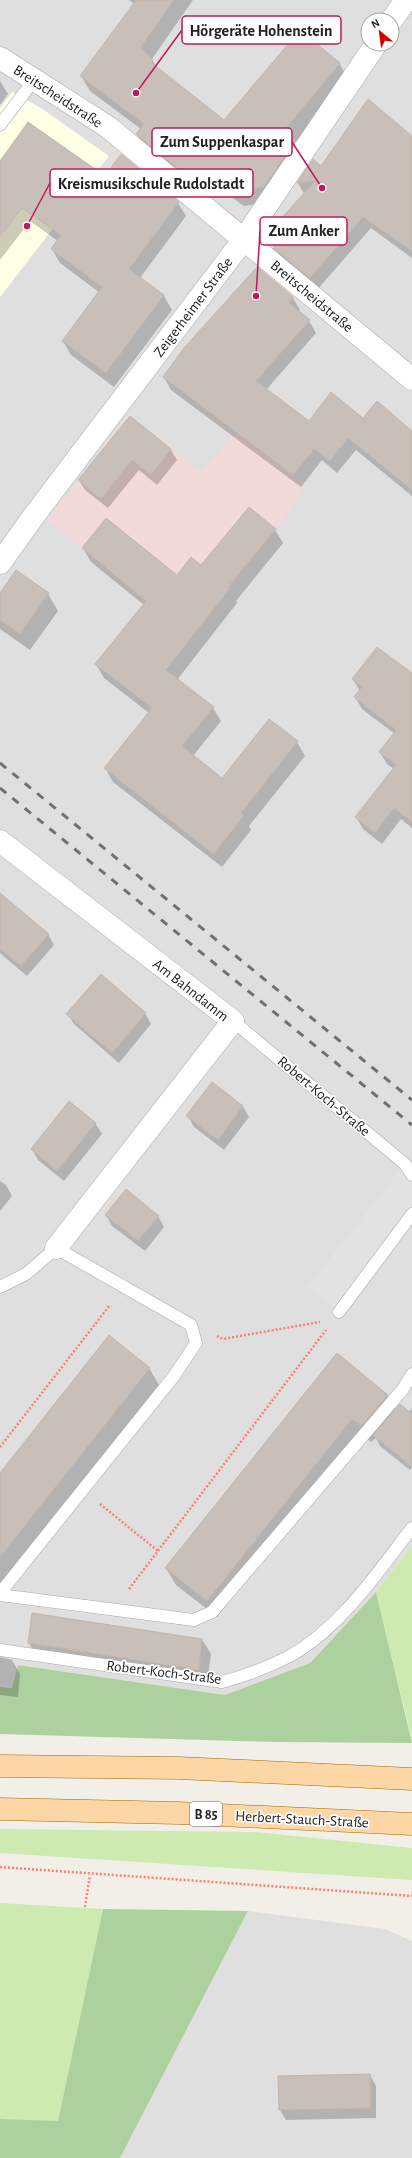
<svg xmlns="http://www.w3.org/2000/svg" width="412" height="2158" font-family="'Alegreya Sans',sans-serif">
  <style>
    .residential { fill: #e0dfdf; fill-rule: evenodd }
    .commercial { fill: #f2dad9 }
    .education { fill: #ffffe5 }
    .grass { fill: #cdebb0 }
    .forest { fill: #add19e }
    .parking { fill: #e2e2e2 }
    .shadow { fill: #0003 }
    .building { fill: #c7bfb8; stroke: #c4b6ab }
    .lines { fill: none; stroke-linecap: round; stroke-linejoin: round }
    .lane-casing { stroke: #a9a9a9; stroke-width: 13 }
    .street-casing { stroke: #a9a9a9; stroke-width: 23 }
    .primary-casing { stroke: #a06b00; stroke-width: 23 }
    .path { stroke: #fa8072; stroke-width: 2.5; stroke-dasharray: 2 2; stroke-linecap: butt }
    .lane { stroke: #fff; stroke-width: 12 }
    .street { stroke: #fff; stroke-width: 22 }
    .primary { stroke: #fcd6a4; stroke-width: 22 }
    .rail { stroke: #707070; stroke-width: 3; stroke-dasharray: 8 8; stroke-linecap: butt }
    .labels { text-anchor: middle; stroke-width: 3.5; stroke-linejoin: round; paint-order: stroke }
    .shield { fill: #fff; stroke: #646464; stroke-width: 1 }
    .shield-label { font-size: 14px; font-weight: bold; fill: #222 }
    .street-label { font-size: 15px; fill: #222; stroke: #fff }
    .leader { fill: none; stroke: #c2185b; stroke-width: 1.5 }
    .callout-dot { fill: #c2185b; stroke: #fff; stroke-width: 1.5 }
    .callout { fill: #fff; stroke: #c2185b; stroke-width: 1.5 }
    .callout-label { font-size: 16px; text-anchor: middle; font-weight: bold; fill: #222 }
  </style>
  <rect width="100%" height="100%" fill="#f2efe9"/>
  <path class="residential" d="M0,0H412V1546L376,1592L310,1663L225,1695L19,1665L12,1688L0,1687ZM368,20H392V44H368Z
    M248,1911L385,1929L412,1941V2158H120Z"/>
  <path class="commercial" d="M130,415L200,473L236,432L307,485L276,529L192,636L48,520Z"/>
  <path class="education" d="M12,92L41,108L109,156L0,297V108Z"/>
  <path class="grass" d="M412,1546V1740L376,1592Z
    M0,1829L256,1832L412,1848V1880L0,1853Z
    M0,1903L103,1909L58,2122L0,2119Z"/>
  <path class="forest" d="M376,1592L412,1743L274,1742L0,1734V1687L12,1688L18,1665L225,1695L310,1663Z
    M103,1909L248,1911L120,2158H0V2119L58,2121Z"/>
  <path class="parking" d="M405,1164L412,1175V1214L339,1312L307,1287Z"/>
  <path class="shadow" d="M129,0H193L152,59L157,69L225,121L339,63L348,78L293,145L301,160L272,202L244,206L212,183L203,196L146,149L137,134L141,129L90,91L81,76L134,4Z
    M0,81L8,94L0,105Z
    M412,138V258L371,228L317,290L282,260L269,233L304,194L298,183L313,161L321,167Z
    M0,163L105,178L178,203L186,216L140,278L164,296L172,310L114,387L71,355L63,341L100,293L60,263L52,249L58,241L30,221L0,260Z
    M257,268L293,298L300,310L298,312L309,321L316,333L266,390L309,422L363,419L412,432V496L356,450L337,473L322,460L301,487L171,390L164,377Z
    M130,417L171,450L177,460L157,485L139,470L108,508L85,490L79,480Z
    M275,530L283,543L236,601L237,603L177,680L213,708L221,721L193,756L222,779L297,742L305,756L249,826L251,830L222,867L113,782L105,768L149,713L104,678L96,664L144,605L91,562L83,548L177,577Z
    M48,594L58,611L30,650L0,629V595Z
    M412,674V828L401,819L382,844L363,829L356,817L394,769L387,764L380,752L395,734L362,709L355,697L360,691L353,679Z
    M0,893L48,934L54,945L27,976L0,953Z
    M145,1013L151,1024L119,1063L74,1024L68,1014Z
    M212,1084L243,1107L249,1117L224,1150L194,1127L188,1116Z
    M95,1123L102,1134L64,1181L38,1160L32,1149Z
    M0,1181L6,1185L12,1196L0,1211Z
    M106,1215L158,1216L164,1227L145,1251L112,1226Z
    M337,1355L387,1395L396,1410L409,1412L412,1408V1467L410,1470L380,1446L376,1438L371,1442L362,1435L217,1617L176,1585L166,1568Z
    M149,1368L159,1385L0,1586V1474Z
    M33,1614L203,1641L211,1654L207,1683L37,1657L29,1643Z
    M0,1657L12,1660L20,1674L18,1697L0,1695Z
    M370,2075L376,2086V2118L286,2120L280,2110Z"/>
  <path class="building" d="M136,0H174L140,48L153,59L152,63L224,120L300,30L340,63L281,134L293,144L264,187L235,191L204,169L194,182L136,134L144,124L80,76Z
    M368,99L412,136V251L363,217L310,278L273,248L278,242L268,233L315,181L297,183L313,159L321,166Z
    M28,122L105,176L121,154L179,202L129,269L164,295L106,373L62,341L102,287L51,249L61,235L22,208L0,236V161Z
    M257,267L293,297L289,303L310,320L256,381L309,421L331,392L363,418L377,401L412,431V490L348,438L330,461L314,449L293,475L163,377L184,348Z
    M130,416L171,449L151,475L132,460L101,499L78,480Z
    M249,507L276,529L228,587L230,588L166,670L214,707L182,746L222,778L269,719L298,741L241,813L244,816L213,854L104,768L152,708L95,664L146,601L82,548L106,518L177,575L191,557L201,565Z
    M16,570L49,593L20,634L0,620V593Z
    M377,647L412,673V822L394,808L375,833L355,817L396,765L379,752L396,730L354,697L362,687L352,679Z
    M0,893L49,934L21,966L0,949Z
    M101,974L146,1013L112,1053L66,1014Z
    M212,1082L243,1106L218,1140L186,1116Z
    M69,1101L96,1123L57,1171L31,1149Z
    M126,1189L159,1216L138,1241L105,1215Z
    M109,1335L150,1368L0,1557V1473Z
    M337,1353L388,1395L361,1426L352,1419L207,1601L165,1568Z
    M400,1404L412,1414V1467L373,1435Z
    M32,1613L202,1639L199,1670L28,1643Z
    M370,2074L371,2108L279,2110L278,2076Z"/>
  <g class="lines">
    <g class="lane-casing">
      <path id="lane" d="M0,125L34,80
        M233,1021L405,1164L412,1175
        M0,1287L26,1274L56,1248L191,1325L196,1343L174,1376L0,1593
        M339,1312L412,1214
        M0,1595L194,1620L212,1612L403,1389L412,1374
        M0,1650L222,1682C245,1676 266,1668 288,1657C340,1629 376,1574 412,1528"/>
    </g>
    <g class="street-casing">
      <path id="street" d="M392,20L406,0
        M0,58L108,127L412,379
        M0,563L33,517L244,239L376,44
        M0,841L233,1021L56,1248"/>
    </g>
    <g class="primary-casing">
      <path id="primary" d="M0,1766L179,1768L412,1779
        M0,1809L178,1813L412,1824"/>
    </g>
    <path class="path" d="M217,1336L223,1339L320,1322
      M0,1447L110,1305
      M100,1504L158,1551
      M129,1589L326,1330
      M0,1867L412,1896
      M85,1907L90,1875"/>
    <use href="#lane" class="lane"/>
    <use href="#street" class="street"/>
    <use href="#primary" class="primary"/>
    <path class="rail" d="M0,763L412,1100
      M0,788L412,1125"/>
  </g>
  <g class="labels">
    <rect class="shield" x="190" y="1802" width="32" height="24" rx="3"/>
    <g class="shield-label">
      <text x="206" y="1819">B 85</text>
    </g>
    <g class="street-label">
      <text transform="translate(58 96) rotate(33)" y="5">Breitscheidstraße</text>
      <text transform="translate(312 296) rotate(40)" y="5">Breitscheidstraße</text>
      <text transform="translate(193 307) rotate(-53)" y="5">Zeigerheimer Straße</text>
      <text transform="translate(191 990) rotate(38)" y="5">Am Bahndamm</text>
      <text transform="translate(324 1096) rotate(40)" y="5">Robert-Koch-Straße</text>
      <text transform="translate(164 1672) rotate(7)" y="5">Robert-Koch-Straße</text>
      <text transform="translate(302 1819) rotate(3)" y="5">Herbert-Stauch-Straße</text>
    </g>
  </g>
  <path class="leader" d="M136 93L182 30M322 188L292 142M27 226L50 183M256 296L260 231"/>
  <g class="callout-dot">
    <circle cx="136" cy="93" r="4"/>
    <circle cx="322" cy="188" r="4"/>
    <circle cx="27" cy="226" r="4"/>
    <circle cx="256" cy="296" r="4"/>
  </g>
  <g class="callout">
    <rect x="182" y="16" width="159" height="28" rx="4"/>
    <rect x="152" y="128" width="140" height="28" rx="4"/>
    <rect x="50" y="169" width="203" height="28" rx="4"/>
    <rect x="260" y="217" width="87" height="28" rx="4"/>
  </g>
  <g class="callout-label">
    <text x="261" y="36">Hörgeräte Hohenstein</text>
    <text x="222" y="147">Zum Suppenkaspar</text>
    <text x="151" y="189">Kreismusikschule Rudolstadt</text>
    <text x="304" y="236">Zum Anker</text>
  </g>
  <g transform="translate(380 32) rotate(331)"><circle r="19" fill="#ffffff" stroke="#a7a7a7"/>
  <path d="M0-3L7 15L0 10L-7 15Z" fill="#d40000"/>
  <text y="-6" font-size="11" font-weight="bold" text-anchor="middle" fill="#222222">N</text>
  </g>
</svg>
